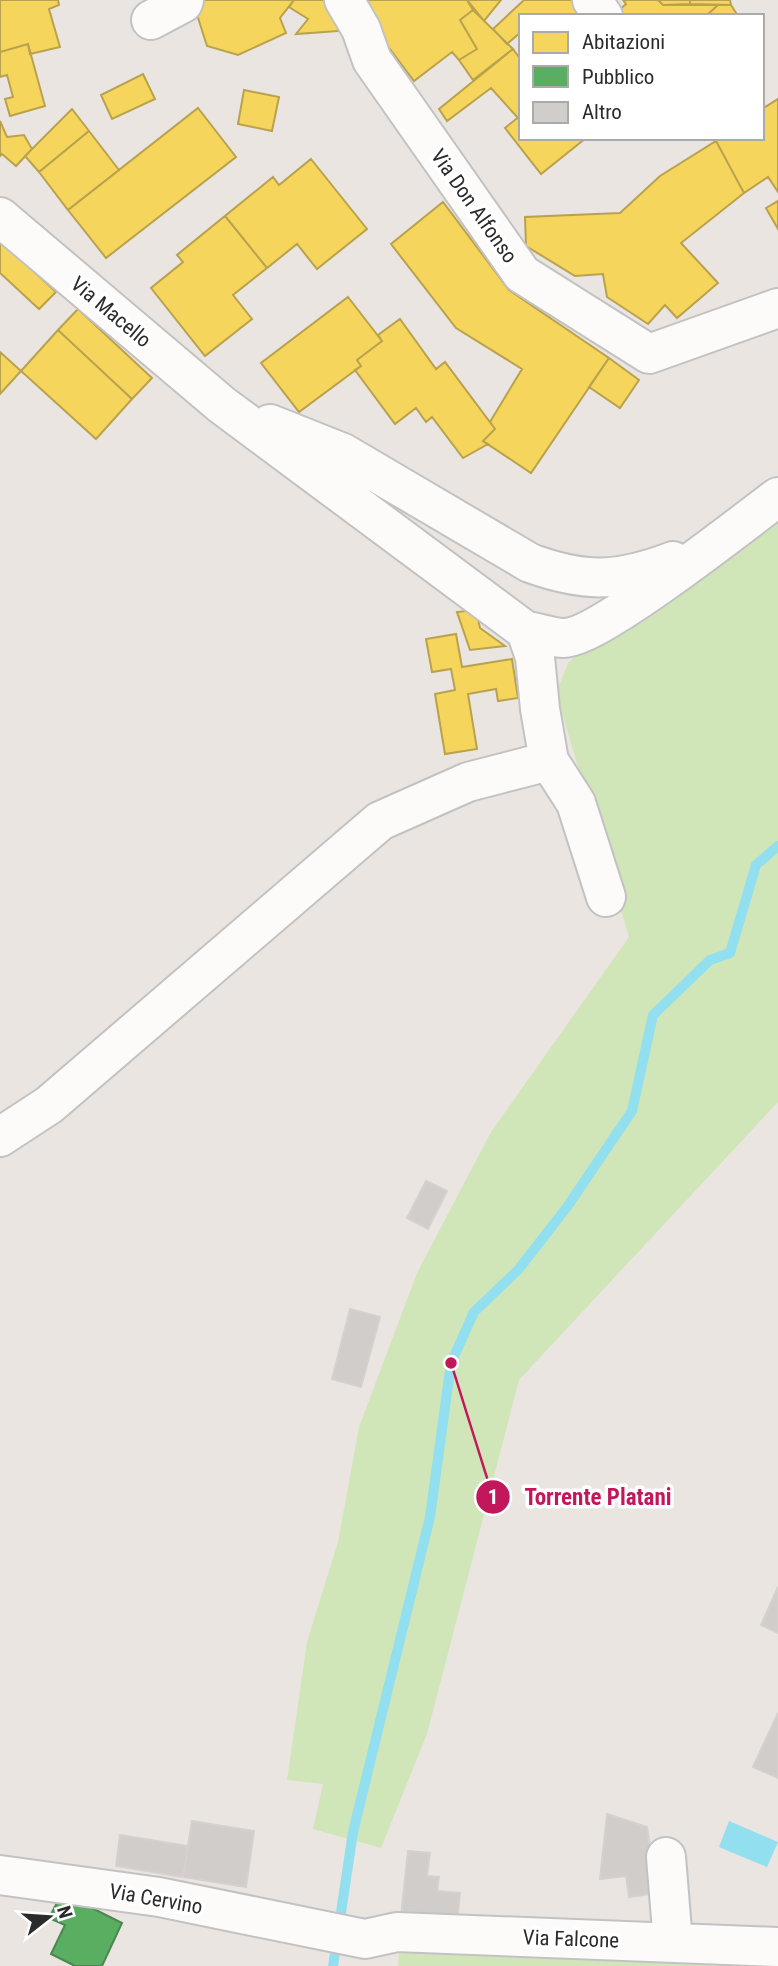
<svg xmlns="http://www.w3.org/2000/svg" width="778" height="1966" font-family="'Roboto Condensed',sans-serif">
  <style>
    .green { fill: #d0e6b8 }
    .water { fill: #91dfef }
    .homes { fill: #f6d55c; stroke: #b9a24d; stroke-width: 2 }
    .public { fill: #5aae61; stroke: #4c8751; stroke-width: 2 }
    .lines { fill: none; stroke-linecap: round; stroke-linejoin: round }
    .stream { stroke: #91dfef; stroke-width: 10 }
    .building { fill: #d1cdca; stroke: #d5d1cd; stroke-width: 2 }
    .street-casing { stroke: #c3c2c3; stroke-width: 42 }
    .street { stroke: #fcfbfa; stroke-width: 38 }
    .labels { text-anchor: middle; stroke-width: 7; stroke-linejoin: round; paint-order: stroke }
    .street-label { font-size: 21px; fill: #2b2b2b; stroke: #fff }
    .leader { fill: none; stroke: #c2185b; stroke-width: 2.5 }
    .callout-dot { fill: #c2185b; stroke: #fff; stroke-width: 2.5 }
    .mark-label { font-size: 21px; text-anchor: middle; font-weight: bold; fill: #fff }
    .callout-label { font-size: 23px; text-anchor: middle; font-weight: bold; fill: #c2185b; stroke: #fff; stroke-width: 7; stroke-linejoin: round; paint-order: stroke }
  </style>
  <rect width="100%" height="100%" fill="#eae5e1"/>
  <path class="green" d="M778,518V1102L519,1380L427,1734L381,1848L313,1829L323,1784L287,1780L307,1642L338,1542L359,1427L417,1273L491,1132L629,937L556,693L568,663L593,641Z
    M400,1943L778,1966H398Z"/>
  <path class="water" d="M729,1821L778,1842L767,1867L719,1847Z"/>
  <path class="homes" d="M0,0H58L59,5L49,9L60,47L30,54L28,44L0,52Z
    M198,0H294L280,18L286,33L238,55L207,46L193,2Z
    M294,0H329L353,30L296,34L308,19L289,7Z
    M353,0H467L473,10L460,20L477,49L459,60L452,52L414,81Z
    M467,0H501L484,21Z
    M524,0H580L591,16H521V32L507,44L493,29Z
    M623,0H658L663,5H718L706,16H612L626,4Z
    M658,0H690V4L663,5Z
    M690,0H730L731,5L690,4Z
    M718,5H731L738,16H706Z
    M473,10L513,49L473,80L459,60L477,49L460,20Z
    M28,44L45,106L10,116L5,99L13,97L7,75L0,77V52Z
    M513,49L521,60V115L518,118L491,88L447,121L439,109Z
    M143,74L155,99L112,119L101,95Z
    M244,90L279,97L272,131L238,124Z
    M778,99V192L768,177L744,193L716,141L719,138H762V109Z
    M198,108L236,157L106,258L68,210Z
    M72,109L89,131L39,172L25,156Z
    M521,115V138H586L541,174L505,128Z
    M0,121L7,137L24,135L32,149L16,166L2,154L0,156Z
    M89,131L119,170L68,210L39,172Z
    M716,141L744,193L681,243L718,283L677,318L665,305L648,324L607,297L603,274L575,276L526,246L525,217L620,213L660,176Z
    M311,159L367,229L317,269L297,244L267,268L225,216L273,177L279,185Z
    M778,201V229L766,208Z
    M443,202L509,290L609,358L531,473L483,441L495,429L490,422L522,369L456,328L391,244Z
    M225,216L267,268L233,295L252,319L205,356L151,288L183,262L177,255Z
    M0,240L56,292L39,309L0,273Z
    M348,297L382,341L357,360L361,366L299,412L261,363Z
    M78,309L152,378L132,399L58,330Z
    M400,319L436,369L445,362L495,429L483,441L488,444L463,458L432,417L426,422L416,408L395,424L355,370L361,366L357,360L382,341L378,335Z
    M58,330L132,399L96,439L21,371Z
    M0,352L21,371L0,394Z
    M609,358L639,380L620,408L589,387Z
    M476,610L480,628L505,646L470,650L457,612Z
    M456,634L462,667L512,659L518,698L498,701L496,689L468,694L477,749L445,754L435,694L455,690L451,669L432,672L426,639Z"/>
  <path class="public" d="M62,1893L122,1923L102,1966H75L51,1954L65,1925L49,1918Z"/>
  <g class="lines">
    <path class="stream" d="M333,1966L353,1832L430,1517L451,1363L474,1312L518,1270L567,1207L632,1111L653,1015L710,960L730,953L756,865L778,846"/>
  </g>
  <path class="building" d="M426,1181L447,1191L428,1229L407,1218Z
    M350,1309L380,1317L361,1387L332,1379Z
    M778,1587V1633L761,1625Z
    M778,1713V1778L753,1767Z
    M607,1814L647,1827L657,1893L629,1897L626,1876L600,1879Z
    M192,1821L254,1831L246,1887L183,1877Z
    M120,1835L188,1846L183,1877L116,1866Z
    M408,1851L430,1853L427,1876L439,1877L437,1891L460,1893L457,1922L401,1916Z"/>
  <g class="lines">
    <g class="street-casing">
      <path id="street" d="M344,0L361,29L372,60L522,274L649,354L778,308
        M592,0L603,16
        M151,20L183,3L184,0
        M0,217L222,405L526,631C537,632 553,638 563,638C597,639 743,523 778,497
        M270,424L343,453L530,563C585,583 618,582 673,561
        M526,631L535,657L540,709L549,761L576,803L606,897
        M0,1137L49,1105L380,821L468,782L549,761
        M666,1857L673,1943
        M0,1875L159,1897L365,1939L397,1932L778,1947"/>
    </g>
    <use href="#street" class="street"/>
  </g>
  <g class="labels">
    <g class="street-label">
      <text transform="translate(474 206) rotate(55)" y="7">Via Don Alfonso</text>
      <text transform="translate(111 312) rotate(40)" y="7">Via Macello</text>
      <text transform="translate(156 1899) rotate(10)" y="7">Via Cervino</text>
      <text transform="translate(571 1939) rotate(2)" y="7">Via Falcone</text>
    </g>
  </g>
  <path class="leader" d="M451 1363L493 1497"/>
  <g class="callout-dot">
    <circle cx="451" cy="1363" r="7"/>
    <circle cx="493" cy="1497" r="18"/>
  </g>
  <g class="mark-label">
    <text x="493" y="1504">1</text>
  </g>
  <g class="callout-label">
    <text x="598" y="1505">Torrente Platani</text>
  </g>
  <rect x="519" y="14" width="245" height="126" fill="#ffffff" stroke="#aaaaaa" stroke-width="2"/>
  <rect x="533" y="32" width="35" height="21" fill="#f6d55c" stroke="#aaaaaa" stroke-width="2"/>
  <text x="582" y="49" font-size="21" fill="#2b2b2b">Abitazioni</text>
  <rect x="533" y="66" width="35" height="21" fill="#5aae61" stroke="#aaaaaa" stroke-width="2"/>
  <text x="582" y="84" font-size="21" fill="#2b2b2b">Pubblico</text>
  <rect x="533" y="102" width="35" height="21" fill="#d1cdca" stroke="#aaaaaa" stroke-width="2"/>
  <text x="582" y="119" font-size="21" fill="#2b2b2b">Altro</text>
  <g transform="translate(49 1917) rotate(73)" stroke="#ffffff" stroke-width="5" paint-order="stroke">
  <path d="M0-5L12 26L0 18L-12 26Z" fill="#2b2b2b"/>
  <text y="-10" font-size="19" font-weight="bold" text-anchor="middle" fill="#2b2b2b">N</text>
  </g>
</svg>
